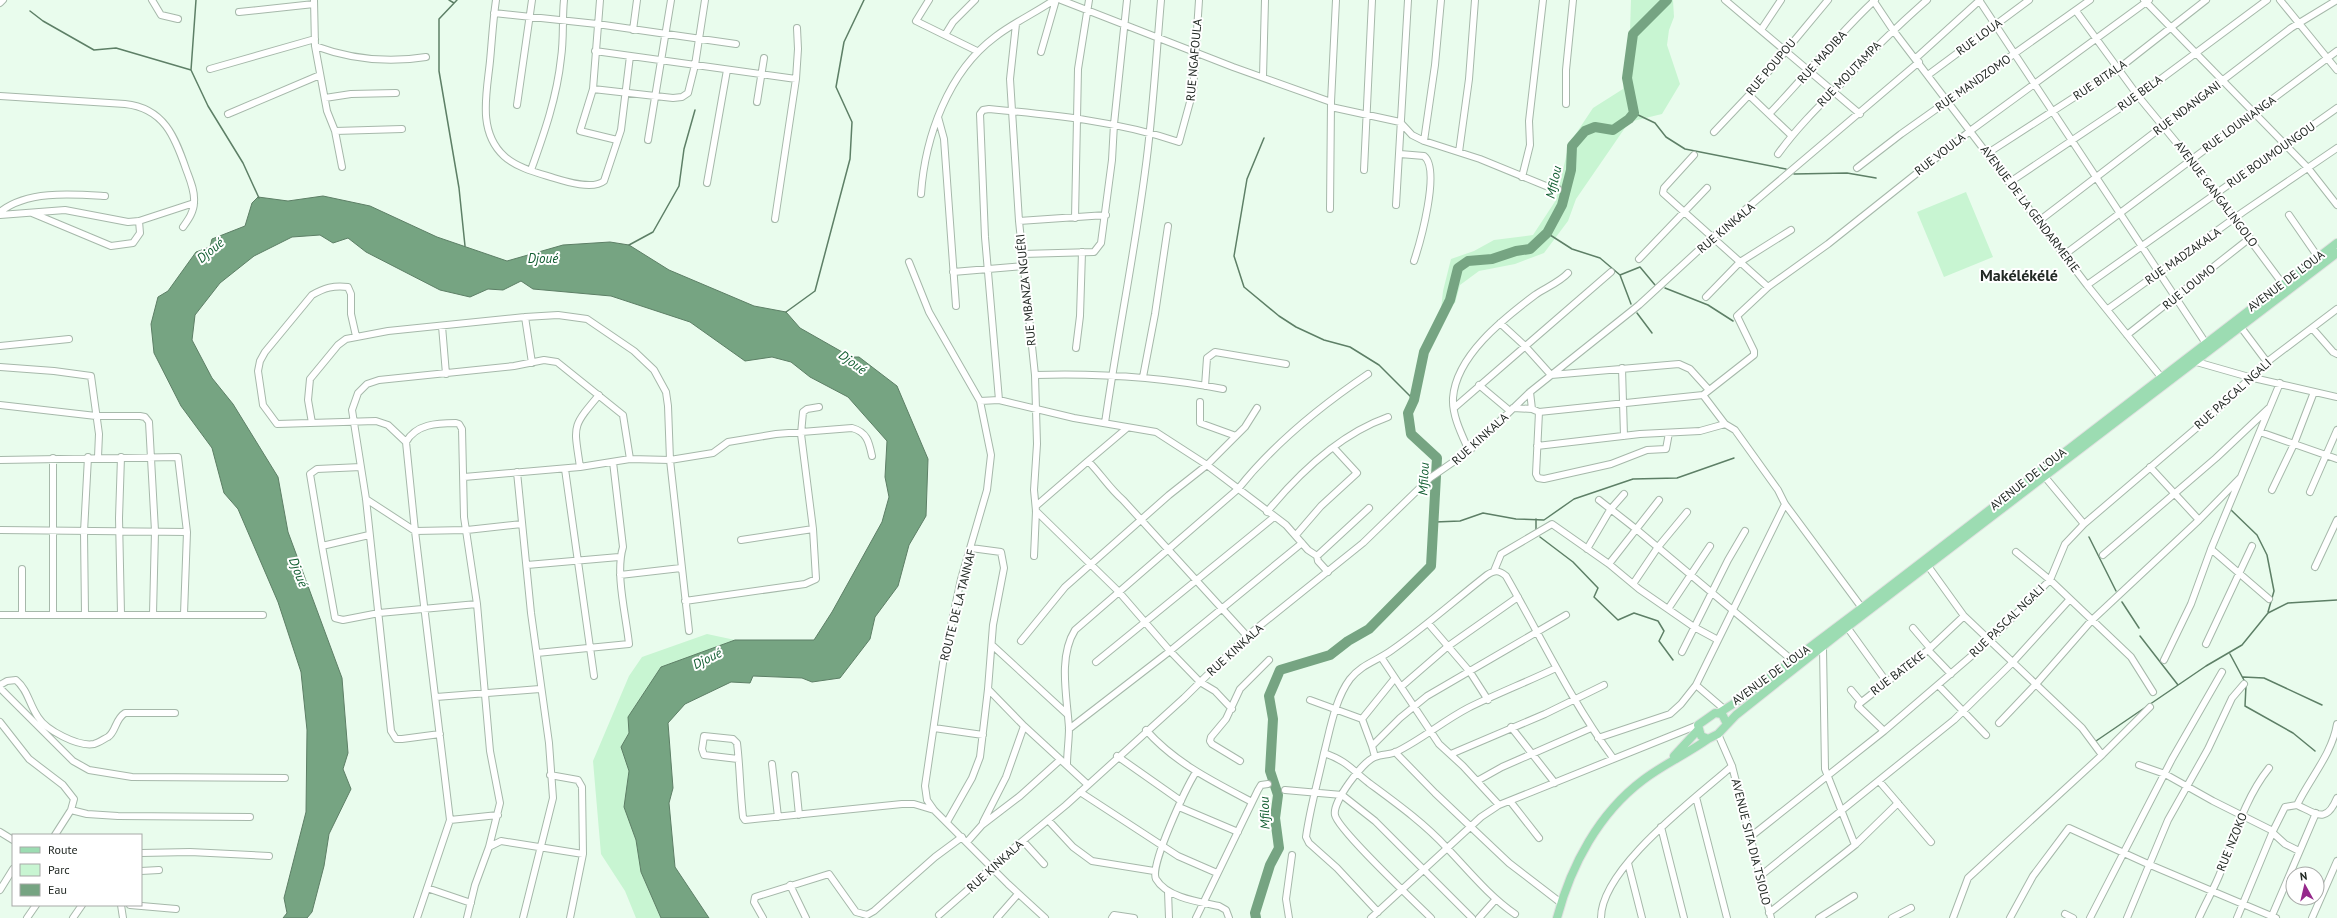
<svg xmlns="http://www.w3.org/2000/svg" width="2337" height="918" font-family="'PT Sans',sans-serif">
  <style>
    .green { fill: #c8f5d2 }
    .water { fill: #76a482; stroke: #5d7f66 }
    .lines { fill: none; stroke-linecap: round; stroke-linejoin: round }
    .stream { stroke: #5d7f66; stroke-width: 1.5 }
    .river { stroke: #76a482; stroke-width: 10 }
    .minor-casing { stroke: #a6b8aa; stroke-width: 8 }
    .major-casing { stroke: #e0e1e0; stroke-width: 10 }
    .minor { stroke: #fff; stroke-width: 6 }
    .major { stroke: #9cdcb2; stroke-width: 8 }
    .labels { text-anchor: middle; stroke-width: 4; stroke-linejoin: round; paint-order: stroke }
    .street-label { font-size: 12px; fill: #222924; stroke: #fff }
    .water-label { font-size: 13px; font-style: italic; fill: #0f5c2f; stroke: #fff }
    .district-label { font-size: 16px; font-weight: bold; fill: #222924; stroke: #fff }
  </style>
  <rect width="100%" height="100%" fill="#e9fced"/>
  <path class="green" d="M1631,0H1673L1674,17L1669,30L1667,45L1680,84L1662,114L1629,122L1576,199L1568,221L1544,253L1515,264L1479,271L1460,285L1455,303L1441,309L1443,291L1451,259L1474,251L1494,240L1533,235L1556,200L1569,144L1593,108L1623,89L1630,31Z
    M1966,192L1993,257L1944,277L1917,212Z
    M707,634L735,640L661,667L628,717L629,733L621,747L629,771L625,807L636,840L641,872L661,918H636L625,891L601,854L593,761L629,676L642,657Z"/>
  <path class="water" d="M323,196L370,206L437,237L507,261L563,245L610,242L629,245L669,270L754,306L786,312L800,328L851,357H859L897,386L928,459L926,516L909,545L898,586L875,617L870,639L840,678L812,682L802,678L753,676L750,683L731,682L685,704L668,723L673,788L669,803L675,867L709,918H661L641,872L636,840L624,807L629,771L621,747L629,733L628,717L661,667L735,640H814L832,612L882,522L889,497L885,477L887,441L848,397L810,377L791,362L772,357L745,361L690,322L611,296L533,289L521,281L503,290L488,289L470,297L440,290L366,252L348,238L333,243L320,235L292,237L254,256L220,283L195,315L192,340L212,378L233,404L278,477L288,532L342,678L348,753L343,769L351,789L329,834L324,866L312,912L307,918H283L287,913L284,898L306,812L307,730L301,672L278,602L238,509L224,493L212,448L181,406L154,353L151,324L158,297L168,291L196,252L210,247L212,239L245,226L252,203L258,197L288,201Z"/>
  <g class="lines">
    <path class="stream" d="M196,0L191,70L208,106L243,163L259,198
      M449,0L454,3
      M457,0L439,19V71L459,188L465,246
      M30,11L43,21L94,50L116,48L191,70
      M1634,113L1655,123L1666,137L1685,149L1786,169
      M1264,138L1247,179L1234,256L1244,287L1279,316L1296,327L1324,340L1350,347L1379,365L1414,400
      M1794,174L1847,173L1876,178
      M1547,233L1572,249L1600,258L1620,275L1640,267L1655,285
      M629,245L653,232L679,186L684,149L695,110
      M1620,275L1631,304
      M1665,288L1708,305L1733,321
      M786,312L815,291L850,159L852,122L836,87L844,42L864,0
      M1637,313L1652,333
      M2230,509L2257,535L2267,555L2274,591L2268,612
      M1536,519V529
      M1435,522L1460,521L1483,513L1516,519L1544,520L1574,499L1633,479L1677,478L1734,458
      M1540,537L1573,562L1598,588L1594,597L1618,620L1634,613L1658,621L1664,631L1659,641L1673,660
      M2089,537L2116,591
      M2122,602L2139,628
      M2140,636L2178,685
      M2230,654L2245,682
      M2243,677L2264,678L2322,705
      M2246,685L2245,706L2293,733L2315,751
      M2096,741L2206,666L2242,645L2268,613L2288,603L2337,600"/>
    <path class="river" d="M1256,918L1255,913L1270,865L1279,848L1275,818L1278,795L1270,771L1273,719L1269,696L1280,670L1330,655L1348,641L1369,629L1431,566L1437,458L1411,434L1408,413L1414,400L1424,352L1450,300L1458,268L1468,261L1492,259L1516,251L1530,249L1547,233L1562,205L1571,170L1572,146L1585,131L1595,127L1613,130L1629,119L1634,113L1627,78L1633,34L1667,0"/>
    <g class="minor-casing">
      <path id="minor" d="M152,0L161,15L178,19
        M314,0L315,46L327,111L335,131L342,167
        M496,0C493,20 492,40 490,61C487,92 477,131 504,156C517,168 538,173 554,178C567,182 593,190 604,181L621,130L630,56
        M600,0L593,89L580,131L617,140
        M929,0L916,21L977,51
        M1061,0L1233,67L1331,102
        M1725,0L1860,114
        M1873,0L1893,30L2087,285L2161,377
        M1979,0L2205,342
        M2144,0L2308,168L2337,205
        M2280,0L2337,70
        M0,3L3,0
        M2076,11L2138,96L2190,159L2282,283
        M239,12L314,4
        M494,13L597,24L736,44
        M1016,24L1010,79L1019,221L1035,375L1037,444L1034,490L1036,511L1034,556
        M633,30L637,0
        M1761,30L1781,0
        M945,35L953,22L975,0
        M315,46C350,59 389,63 426,57
        M595,51L796,79
        M1041,52L1056,0
        M1916,58L1980,0
        M210,69L315,39
        M1928,75L2029,0
        M1263,77L1265,0
        M593,89L673,98L682,97L688,93L695,65L705,0
        M1749,95L1791,135
        M0,96L125,104C164,108 175,137 186,169C190,180 195,191 194,202C194,212 188,220 183,227
        M325,98L351,94L396,93
        M757,102L764,58
        M1566,104V70L1573,0
        M517,105L532,0
        M1331,107L1400,122L1412,135L1424,141L1480,159L1546,186L1558,189
        M228,114L320,75
        M1769,114C1805,77 1837,35 1875,0
        M938,117L944,139L956,306
        M335,131L402,129
        M1714,132L1749,95L1828,0
        M648,140L671,0
        M1424,141L1435,65L1441,0
        M1459,152L1469,79L1475,0
        M1988,153L2118,69L2206,0
        M1400,154L1424,156C1441,169 1420,243 1414,261
        M1778,154C1796,129 1817,108 1839,86C1867,56 1896,27 1927,0
        M1694,155L1664,188L1663,193L1768,287
        M1857,168L1901,134L2090,0
        M531,170C544,134 557,97 561,58C564,39 562,19 564,0
        M1364,170L1372,0
        M1522,177L1530,145L1529,121L1543,0
        M2010,182L2138,96L2267,0
        M707,183L727,70
        M921,194C925,137 948,72 995,37C1013,23 1035,13 1054,0
        M1396,205L1408,0
        M1330,209L1331,102L1336,0
        M0,212C27,190 73,194 105,196
        M32,213L111,246L133,243L140,233L139,221
        M0,215L65,210L128,222L139,221L194,203
        M2289,215L2318,257
        M1075,218L1078,69L1089,0
        M775,219L796,79L798,49L797,28
        M1019,221L1106,215
        M2039,221L2291,28L2337,0
        M1022,254L1094,252L1101,243L1112,160L1114,124L1127,0
        M2064,255L2337,51
        M1639,259L1707,188
        M909,262L929,312L980,401L991,455L987,490L961,579L943,663L925,786L927,800L934,810L1008,884L1045,918
        M953,272L1023,266
        M2087,285L2337,108
        M1706,297L1740,262L1791,230
        M2108,309L2243,212L2337,148
        M525,317L532,363
        M1500,323L1525,346L1551,375L1679,364L1690,369L1709,390
        M442,326L446,374
        M2240,326L2267,362
        M2312,328L2333,352L2337,354
        M2127,335L2250,238
        M356,336L351,314V294L348,287C334,285 324,288 312,295L265,352L260,361L258,371L263,405L277,424L376,421L388,425L406,442L415,531L450,820L417,918
        M0,346L69,339
        M1076,348L1080,316L1082,252
        M2193,361L2249,377L2337,397
        M0,367L54,371L91,376L99,434L98,457
        M1622,368L1624,436
        M1035,375C1099,373 1160,377 1223,389
        M1143,377L1155,314L1168,226
        M1479,385L1510,411
        M1205,386L1207,358L1215,352L1286,364
        M1530,392L1532,409
        M1703,395L1754,355V351L1737,316L1768,287L1828,244L1970,131L2149,0
        M999,400L985,237L980,114L983,110L989,109C1054,115 1117,121 1179,142L1193,91L1199,0
        M980,401L999,400L1074,418L1156,432L1207,465L1286,525L1308,550L1317,556L1318,561L1328,572
        M1200,402V423L1236,436
        M0,405L96,416H140L145,417L149,422L155,531L153,614
        M1454,408L1611,272
        M1513,408L1532,409L1539,412L1703,395L1725,424L1735,430L1778,490L1785,504L1862,608
        M1539,412L1536,474L1538,478L1544,479L1611,464L1647,450L1666,449L1669,433
        M312,423L308,400L310,379L338,345L346,339L388,331L525,317L558,315L587,319L634,351L654,370L666,392L668,406L670,460L689,631
        M1105,423C1117,339 1134,256 1145,172C1153,115 1156,57 1161,0
        M1127,428L1088,461C1101,474 1109,488 1123,500L1247,636
        M2260,432L2337,459
        M406,442C416,424 437,423 456,423L459,424L462,429L464,517L477,604L490,751L500,803L489,847L475,885L467,918
        M1537,446L1640,434L1700,431L1725,424
        M1469,451C1462,435 1452,416 1453,398C1456,356 1503,319 1535,295C1545,288 1560,282 1568,273
        M121,457L119,518L121,614
        M53,458V614
        M0,460L178,457L187,532L184,614
        M580,467C574,425 571,428 599,395
        M2150,467L2199,520L2240,478
        M565,469L594,676
        M517,472L531,613L549,743L553,798L523,918
        M464,477L580,467L630,459L670,460L713,453L728,442L776,434L852,428C867,432 869,442 872,456
        M2045,477L2084,524
        M2272,490L2294,444L2314,392
        M2310,492L2337,430
        M366,499L415,531L467,530L522,524
        M1599,500L1636,529L1792,660
        M1036,506L1088,461
        M1036,511L1119,592L1170,651L1200,682L1215,691L1232,709
        M1267,512C1299,473 1340,434 1388,417
        M0,530L187,532
        M369,535L322,546L335,618L343,620L379,613L477,604
        M1296,535L1321,506L1357,473L1334,448
        M741,540L813,529
        M322,546L310,474L317,469L361,467
        M971,548L1001,552L1004,568L993,625L988,689L1024,726L1087,784
        M1587,549L1610,510L1624,494
        M2211,549L2269,599
        M2016,552L2050,580L2131,657L2153,692
        M2103,555L2216,458L2269,408
        M1317,556L1369,508
        M1609,564L1659,500
        M527,565L619,557
        M1928,566L1964,616L2082,728L2102,755
        M2315,567L2337,520
        M1494,571L1501,554L1552,524L1609,564L1639,589L1694,627L1718,640
        M620,575L681,568L682,571
        M1633,584L1658,547L1687,512
        M685,601L805,584L816,579L813,529L801,434L803,412L807,409L819,407
        M1668,609L1710,546
        M22,614V569
        M85,614L84,532L88,457
        M0,615H263
        M1428,623L1470,672L1488,700
        M1847,627L1886,681
        M1913,628L1930,648
        M1021,641L1065,587L1169,495L1207,465L1245,427L1257,408
        M2206,644L2252,546
        M992,645L1067,714
        M1823,648L1825,769L1855,845
        M1928,650L1951,674
        M1682,652L1728,560L1745,531
        M537,653L629,644C626,615 615,574 623,547L613,462
        M1381,657L1439,744L1463,766L1499,805
        M2164,660L2191,604L2211,549L2280,383
        M1096,662L1274,517
        M0,685L7,681L16,680C28,690 29,704 38,717C46,730 78,747 94,744C98,743 104,739 108,737C116,732 115,719 125,713H175
        M1696,685L1724,709
        M1938,685L1986,735
        M1402,686L1447,647L1518,597
        M0,688L73,761L89,770L132,777L285,778
        M1851,690L1861,702
        M436,697L540,689
        M1310,700L1362,719L1372,746
        M1362,719L1395,678
        M0,722L29,759L63,785L74,799L71,810L55,835
        M1999,723L2036,684L2091,621L2199,520
        M1511,727L1555,783
        M934,728L983,735
        M1069,729L1170,651L1302,543
        M1146,730C1175,763 1214,782 1252,802
        M1884,731L1858,706L1859,704L1928,650L1964,616
        M440,734L402,739H396L391,731L366,499L352,410L358,393L367,384L379,380L514,366L544,360L557,362L623,415L630,459
        M1718,734L1732,766L1771,918
        M1598,738L1670,714L1681,704L1696,685L1785,504
        M1395,752L1435,793L1509,863L1561,903
        M1324,753C1347,761 1351,769 1369,783C1396,803 1424,823 1447,848C1469,871 1489,896 1515,914
        M1451,754L1545,714L1604,685
        M1117,756L1181,801
        M1375,757L1372,746L1400,718L1427,696L1566,615
        M738,759L704,755L702,749L704,736L733,739L737,743C740,767 740,792 743,817L745,820L902,804H914L934,810
        M1240,761L1212,744L1210,741L1211,737L1226,719L1240,689L1269,660
        M772,764L778,817
        M1067,765C1067,753 1069,740 1069,728C1067,697 1058,657 1075,630L1238,489C1272,446 1322,405 1368,374
        M2139,765L2165,774L2213,801L2273,831
        M1196,772C1187,786 1149,866 1156,879C1167,898 1200,902 1219,906L1226,910L1229,918
        M550,775L578,780L582,787L583,854L570,918
        M795,775L799,815
        M1477,781L1502,767L1591,728
        M1879,781L1931,842
        M1285,790L1342,795L1375,821L1472,918
        M1080,792L1178,856L1217,873
        M1696,797L1727,918
        M1510,801L1539,838
        M2297,805C2317,814 2326,824 2337,798
        M1179,807L1238,832
        M71,810L87,814L118,816L250,817
        M450,820L498,815
        M1048,820L1073,847L1092,861L1154,871
        M947,822L972,778L980,757L988,689
        M983,822L1006,777L1024,726
        M1661,827L1684,918
        M0,832L13,840
        M2273,833L2285,844L2299,851
        M1749,838L1884,731L1990,640L2050,580L2065,544L2084,524L2207,419L2267,362L2337,309
        M1023,841L1044,864
        M967,842L982,825L1020,796L1060,760
        M489,847L501,841L583,854
        M141,853L190,852L269,856
        M1628,863L1642,918
        M141,871L159,870
        M1759,877L1954,720L2012,663L2070,599
        M790,885L806,918
        M427,888L471,903
        M0,890L13,869
        M1168,891L1169,918
        M121,905L123,918
        M130,905L176,909
        M1378,912L1337,868L1309,843L1306,837C1310,808 1318,781 1324,753C1330,730 1335,699 1350,679C1362,664 1377,661 1392,650C1425,627 1455,600 1487,575C1495,570 1499,570 1506,576C1541,637 1571,701 1613,758
        M1769,913L1855,845L1898,803
        M2065,914L2073,918
        M939,915L978,881L991,867L1066,805L1184,698L1247,636L1363,543L1430,478L1469,451L1530,392L1639,305L1713,237L1919,62
        M27,918L36,905
        M73,918L82,905
        M763,918L754,902L755,897L829,874L856,912L867,915L874,911L935,857L962,837
        M997,918L1018,894
        M1112,918L1114,915L1134,918
        M1196,918L1258,790L1261,785L1268,784
        M1289,918L1286,899L1292,855
        M1371,918L1481,817L1499,805L1698,725
        M1431,918C1416,903 1338,830 1335,815C1332,802 1363,761 1375,757C1382,754 1389,755 1396,752C1421,740 1443,721 1468,708C1496,694 1527,682 1556,668
        M1479,918L1496,899
        M1601,918C1601,868 1696,798 1732,766
        M1819,918L1854,896
        M1892,918L1911,908
        M1953,918L1968,878L2102,755L2150,707
        M2010,918L2033,876L2069,828L2148,864L2276,918
        M2090,918L2172,759L2222,672
        M2127,918L2168,820L2208,749L2232,698L2244,684
        M2199,918C2206,902 2215,887 2221,871C2235,835 2245,798 2269,768
        M2237,918L2273,831L2285,807L2297,805C2310,778 2332,754 2337,724
        M2271,918L2316,813
        M2312,918L2337,861"/>
    </g>
    <g class="major-casing">
      <path id="major" d="M1719,713L1741,699L1862,608L2337,243
        M1727,724L1722,714L1715,713L1698,725L1701,736L1708,739L1718,734L1736,715L1847,627L2337,253
        M1674,756L1698,730
        M1557,918C1571,865 1599,813 1643,780C1664,764 1687,754 1708,739"/>
    </g>
    <use href="#minor" class="minor"/>
    <use href="#major" class="major"/>
  </g>
  <g class="labels">
    <g class="street-label">
      <text transform="translate(1979 37) rotate(-36)" y="4">RUE LOUA</text>
      <text transform="translate(1822 57) rotate(-48)" y="4">RUE MADIBA</text>
      <text transform="translate(1194 60) rotate(-85)" y="4">RUE NGAFOULA</text>
      <text transform="translate(1771 67) rotate(-50)" y="4">RUE POUPOU</text>
      <text transform="translate(1849 74) rotate(-46)" y="4">RUE MOUTAMPA</text>
      <text transform="translate(2100 80) rotate(-34)" y="4">RUE BITALA</text>
      <text transform="translate(1973 83) rotate(-35)" y="4">RUE MANDZOMO</text>
      <text transform="translate(2140 93) rotate(-36)" y="4">RUE BELA</text>
      <text transform="translate(2187 108) rotate(-37)" y="4">RUE NDANGANI</text>
      <text transform="translate(2239 124) rotate(-36)" y="4">RUE LOUNIANGA</text>
      <text transform="translate(1940 154) rotate(-38)" y="4">RUE VOULA</text>
      <text transform="translate(2271 155) rotate(-35)" y="4">RUE BOUMOUNGOU</text>
      <text transform="translate(2216 194) rotate(53)" y="4">AVENUE GANGALINGOLO</text>
      <text transform="translate(2030 209) rotate(53)" y="4">AVENUE DE LA GENDARMERIE</text>
      <text transform="translate(1726 228) rotate(-40)" y="4">RUE KINKALA</text>
      <text transform="translate(2183 256) rotate(-35)" y="4">RUE MADZAKALA</text>
      <text transform="translate(2286 281) rotate(-37)" y="4">AVENUE DE L'OUA</text>
      <text transform="translate(2189 287) rotate(-39)" y="4">RUE LOUMO</text>
      <text transform="translate(1026 290) rotate(-96)" y="4">RUE MBANZA NGUÉRI</text>
      <text transform="translate(2233 394) rotate(-42)" y="4">RUE PASCAL NGALI</text>
      <text transform="translate(1480 439) rotate(-42)" y="4">RUE KINKALA</text>
      <text transform="translate(2028 479) rotate(-38)" y="4">AVENUE DE L'OUA</text>
      <text transform="translate(958 605) rotate(-76)" y="4">ROUTE DE LA TANNAF</text>
      <text transform="translate(2007 621) rotate(-44)" y="4">RUE PASCAL NGALI</text>
      <text transform="translate(1235 650) rotate(-42)" y="4">RUE KINKALA</text>
      <text transform="translate(1898 673) rotate(-37)" y="4">RUE BATEKE</text>
      <text transform="translate(1771 675) rotate(-36)" y="4">AVENUE DE L'OUA</text>
      <text transform="translate(1751 842) rotate(76)" y="4">AVENUE SITA DIA TSIOLO</text>
      <text transform="translate(2232 842) rotate(-68)" y="4">RUE NZOKO</text>
      <text transform="translate(995 866) rotate(-42)" y="4">RUE KINKALA</text>
    </g>
    <g class="water-label">
      <text transform="translate(1553 182) rotate(-77)" y="5">Mfilou</text>
      <text transform="translate(210 250) rotate(-40)" y="5">Djoué</text>
      <text x="543" y="263">Djoué</text>
      <text transform="translate(853 362) rotate(36)" y="5">Djoué</text>
      <text transform="translate(1423 479) rotate(-87)" y="5">Mfilou</text>
      <text transform="translate(299 572) rotate(69)" y="5">Djoué</text>
      <text transform="translate(707 658) rotate(-26)" y="5">Djoué</text>
      <text transform="translate(1264 813) rotate(-92)" y="5">Mfilou</text>
    </g>
    <g class="district-label">
      <text x="2019" y="281">Makélékélé</text>
    </g>
  </g>
  <rect x="12" y="834" width="130" height="72" fill="#ffffff" stroke="#a7a9a7"/>
  <rect x="20" y="847" width="20" height="6" fill="#9cdcb2" stroke="#a7a9a7"/>
  <text x="48" y="854" font-size="12" fill="#222924">Route</text>
  <rect x="20" y="864" width="20" height="12" fill="#c8f5d2" stroke="#a7a9a7"/>
  <text x="48" y="874" font-size="12" fill="#222924">Parc</text>
  <rect x="20" y="884" width="20" height="12" fill="#76a482" stroke="#a7a9a7"/>
  <text x="48" y="894" font-size="12" fill="#222924">Eau</text>
  <g transform="translate(2305 886) rotate(352)"><circle r="19" fill="#ffffff" stroke="#a7a9a7"/>
  <path d="M0-3L7 15L0 10L-7 15Z" fill="#96298b"/>
  <text y="-6" font-size="11" font-weight="bold" text-anchor="middle" fill="#222924">N</text>
  </g>
</svg>
